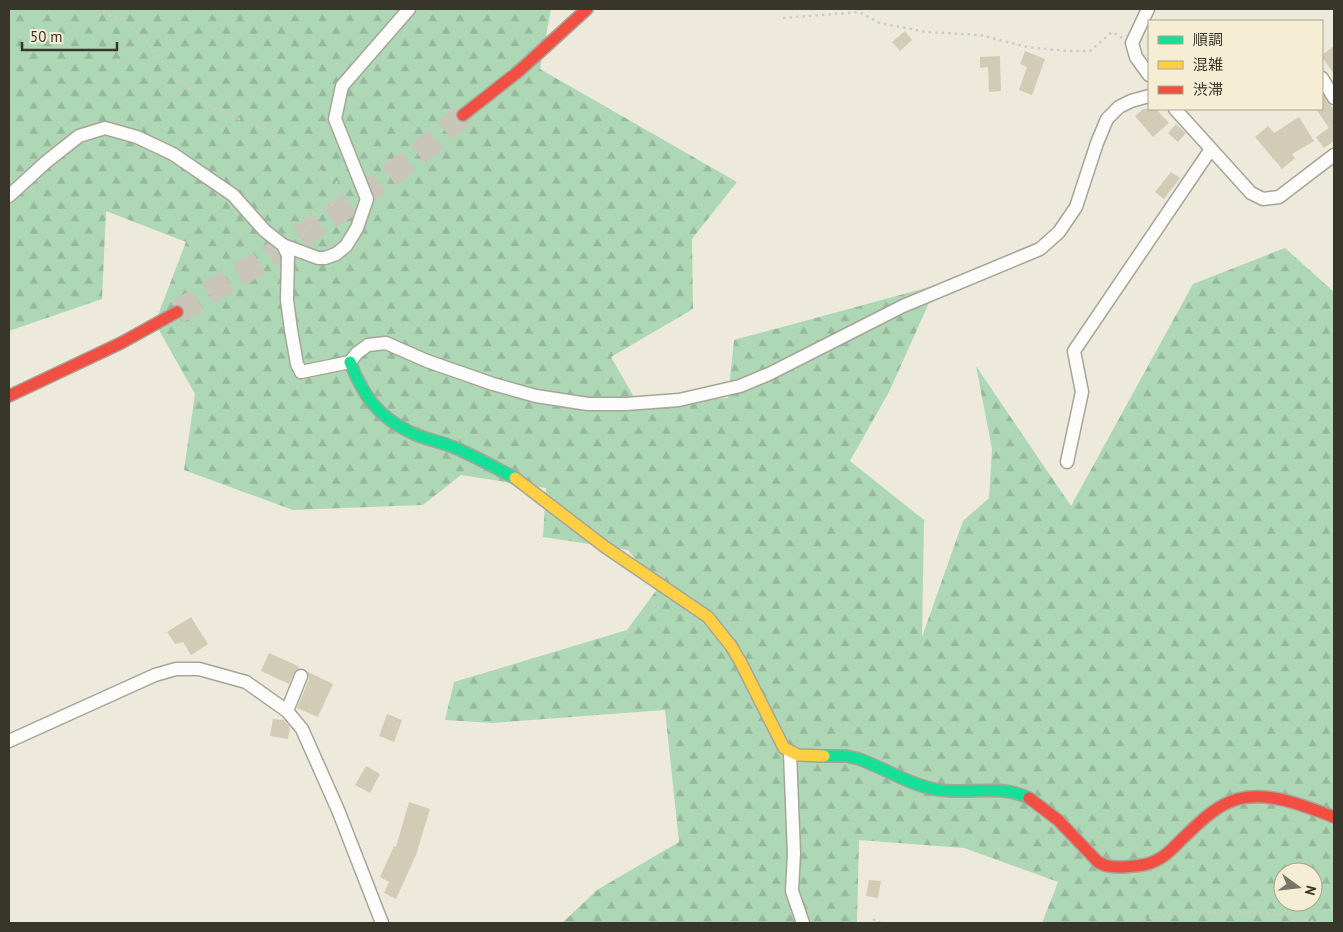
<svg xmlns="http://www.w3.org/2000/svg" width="1343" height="932" font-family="'PT Sans','Noto Sans JP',sans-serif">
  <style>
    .forest { fill: url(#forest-firs); fill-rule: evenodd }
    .building { fill: #d2ccb6 }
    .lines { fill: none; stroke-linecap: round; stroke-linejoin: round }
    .highway-tunnel { stroke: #c9c6b9; stroke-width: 24; stroke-dasharray: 24 12; stroke-linecap: butt }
    .street-casing { stroke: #a7a499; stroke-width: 15 }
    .fast-casing { stroke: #a7a499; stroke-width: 14 }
    .slow-casing { stroke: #a7a499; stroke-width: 14 }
    .jam-casing { stroke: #a7a499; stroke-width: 14 }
    .path { stroke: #cccbc6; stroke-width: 2.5; stroke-dasharray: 2.5 4; stroke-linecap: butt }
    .street { stroke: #fcfcfa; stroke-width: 12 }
    .fast { stroke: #16e098; stroke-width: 11 }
    .slow { stroke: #ffcf43; stroke-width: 11 }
    .jam { stroke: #f24e42; stroke-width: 11 }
  </style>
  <defs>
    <pattern id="forest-firs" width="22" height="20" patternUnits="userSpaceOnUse" patternTransform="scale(1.25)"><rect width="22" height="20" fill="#aed7b6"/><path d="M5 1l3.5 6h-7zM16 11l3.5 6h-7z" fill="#96b99d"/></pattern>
  </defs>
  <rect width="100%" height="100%" fill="#edeadc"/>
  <path class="forest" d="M9,9H551L540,69L737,182L692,239L693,309L611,357L638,404L728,398L734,340L937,285L889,392L850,461L924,520L922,637L963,521L989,498L992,449L976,366L1071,506L1193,284L1285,248L1334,292V923H1042L1058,882L964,848L859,840L857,923H562L597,890L679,842L665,710L493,723L445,720L454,682L627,630L658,588L628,550L543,537L546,488L461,475L423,505L293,510L184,470L195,394L155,323L186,242L106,211L102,299L9,331ZM1283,872H1313V902H1283Z"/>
  <path class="building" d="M905,31L912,40L900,51L892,42Z
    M1334,46V74L1322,57V55Z
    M1025,51L1045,59L1032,95L1019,90L1027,67L1020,64Z
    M1000,56L1001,91L989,92L988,67L980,68V57Z
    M1322,93L1334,110V141L1324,148L1316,137L1329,128L1316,109H1322Z
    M1143,109H1156L1169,123L1153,137L1135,116Z
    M1299,117L1314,141L1292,154L1295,158L1282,169L1255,137L1268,126L1274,133Z
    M1176,124L1186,133L1178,142L1168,133Z
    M1171,172L1180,178L1164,199L1155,192Z
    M191,617L208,644L191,655L183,642L175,644L167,632Z
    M269,653L298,666L299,668L294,673L289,684L261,671Z
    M308,672L333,684L318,717L297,708L309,679Z
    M387,714L402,720L394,742L379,736Z
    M273,719L284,720L290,728L288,739L270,736Z
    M366,766L380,774L370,793L355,785Z
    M409,802L430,809L416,855L396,899L384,893L389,882L380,877L394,846L396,847Z
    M869,880L881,881L878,898L866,896Z"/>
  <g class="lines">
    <path class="highway-tunnel" d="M177,312C259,264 339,215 414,157C431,144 447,129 463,115"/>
    <g class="street-casing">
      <path id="street" d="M1148,9L1132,43L1136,57L1149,75
        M1322,78L1334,98
        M1175,109L1251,193L1263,199L1279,197L1334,155
        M9,196L46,162L79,136L105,128L137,137L173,154L233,195L265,231L283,245L318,258H325L336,254L346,246L357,228L367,199L335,119L342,86L409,9
        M283,245L288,255L287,300L291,330L297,364L301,372L350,362L357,353L368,345L386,343L427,361L493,384L536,396L588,404H626L679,400L740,386L769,374L903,306L1040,249L1059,232L1076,207L1097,143L1107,119L1119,107L1131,101L1149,96
        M1067,462L1082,392L1074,351L1211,149
        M287,711L301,676
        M9,741L155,675L176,669H199L246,682L287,711L302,729L338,810L382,923
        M790,753L794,853L792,891L803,923"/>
    </g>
    <g class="fast-casing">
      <path id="fast" d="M350,362C363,395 377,416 410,432C423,439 439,441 453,447C475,456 494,467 515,478
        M824,756H846L859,759C884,768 908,784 934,789C966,796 999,783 1029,798"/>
    </g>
    <g class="slow-casing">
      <path id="slow" d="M515,478L605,547L708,617L731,646L740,661L784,748L798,755L824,756"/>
    </g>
    <g class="jam-casing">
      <path id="jam" d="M463,115L519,71L587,9
        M9,396L121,343L177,312
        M1029,798L1058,820L1098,862C1106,867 1115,867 1124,867C1135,866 1147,866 1157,860C1166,856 1173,848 1180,841C1197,825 1215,805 1238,799C1270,791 1305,806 1334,817"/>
    </g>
    <path class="path" d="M97,9L125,21L145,39L174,76L212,108L259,127L340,185C336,203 334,208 315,212C312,224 309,231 299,239
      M783,18L859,12L880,23L926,32L980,35L1027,47L1066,51H1090L1112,32L1122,38
      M873,919L881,923
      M1124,923L1187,912H1253L1288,915L1322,923"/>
    <use href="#street" class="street"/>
    <use href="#fast" class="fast"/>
    <use href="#slow" class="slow"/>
    <use href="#jam" class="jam"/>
  </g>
  <rect width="1343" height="932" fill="none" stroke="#38352b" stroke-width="20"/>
  <rect x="1148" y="20" width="175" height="90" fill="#f5eed4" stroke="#a9a490"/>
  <rect x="1158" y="36" width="25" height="8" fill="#16e098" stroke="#a9a490"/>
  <text x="1193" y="45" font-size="15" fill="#38352b">順調</text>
  <rect x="1158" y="61" width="25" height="8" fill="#ffcf43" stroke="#a9a490"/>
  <text x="1193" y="70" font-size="15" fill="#38352b">混雑</text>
  <rect x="1158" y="86" width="25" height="8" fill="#f24e42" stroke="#a9a490"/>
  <text x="1193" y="95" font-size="15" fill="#38352b">渋滞</text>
  <g transform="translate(1298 887) rotate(105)"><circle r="24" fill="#f5eed4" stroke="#a9a490"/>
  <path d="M0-4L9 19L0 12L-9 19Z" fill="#777469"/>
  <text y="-8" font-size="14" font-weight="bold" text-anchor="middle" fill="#38352b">N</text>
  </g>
  <path d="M22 42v8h95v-8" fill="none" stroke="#38352b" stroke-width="2.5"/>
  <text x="30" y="42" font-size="15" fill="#38352b" stroke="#f5eed4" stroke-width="4" paint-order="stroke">50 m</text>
</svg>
